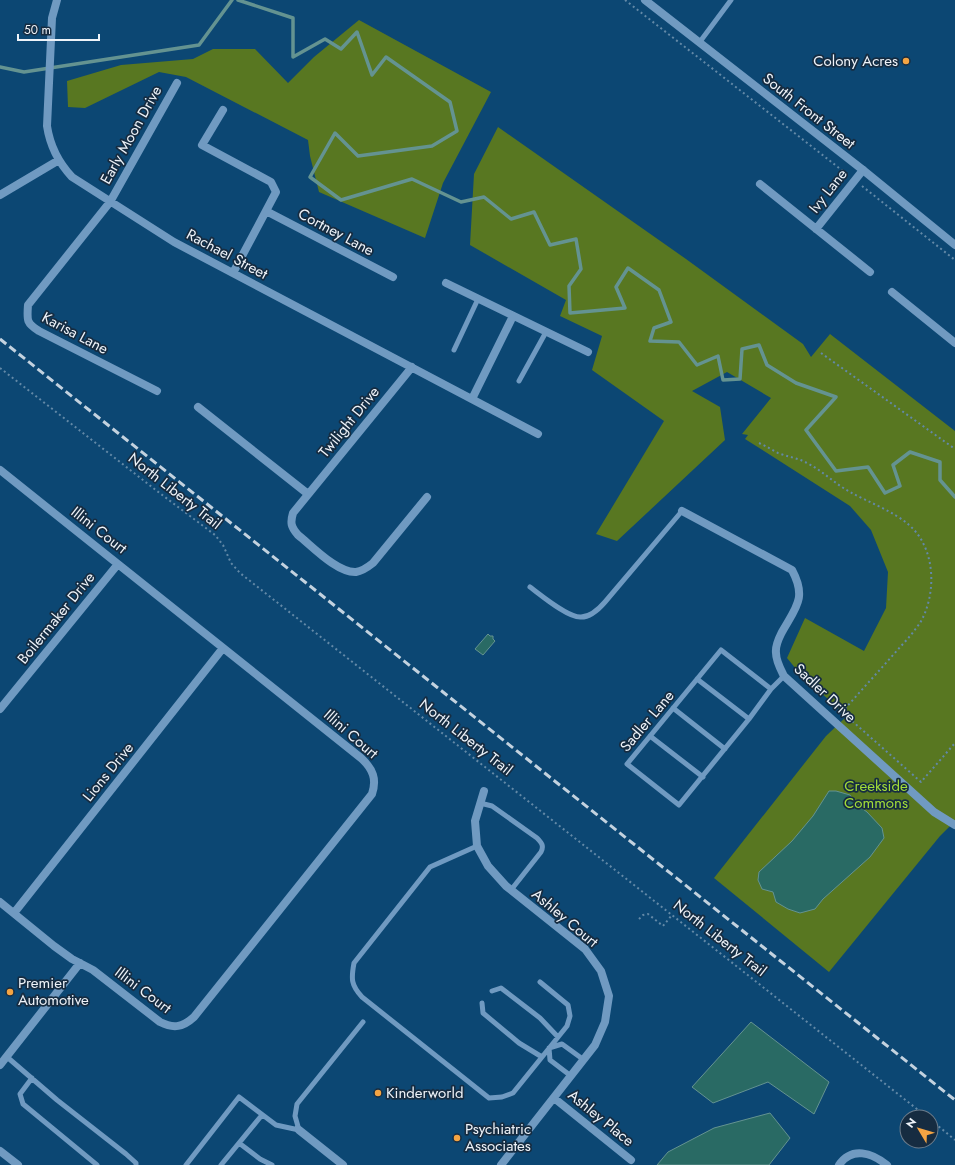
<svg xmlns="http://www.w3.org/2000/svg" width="955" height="1165" font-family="Jost,sans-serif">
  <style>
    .green { fill: #587721 }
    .water { fill: #296a64; stroke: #649391 }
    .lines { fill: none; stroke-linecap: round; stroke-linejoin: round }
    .stream { stroke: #649391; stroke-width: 3.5 }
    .path { stroke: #6389a7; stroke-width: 2; stroke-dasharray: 2 3; stroke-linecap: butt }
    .service { stroke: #709ac1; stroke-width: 5 }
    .minor { stroke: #709ac1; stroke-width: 8 }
    .tertiary { stroke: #709ac1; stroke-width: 8 }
    .rail { stroke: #c3d2df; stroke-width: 3; stroke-dasharray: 8 4; stroke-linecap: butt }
    .poi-dot { fill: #f4a443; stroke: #162c41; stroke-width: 1.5 }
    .labels { text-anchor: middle; stroke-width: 3.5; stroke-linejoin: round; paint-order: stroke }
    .poi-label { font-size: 15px; fill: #eef3f9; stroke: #162c41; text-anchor: start }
    .street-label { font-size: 15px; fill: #eef3f9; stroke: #162c41 }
    .park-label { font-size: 15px; fill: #a2dc38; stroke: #162c41 }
  </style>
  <rect width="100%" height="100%" fill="#0c4773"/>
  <path class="green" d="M359,20L491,92L443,183L425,238L319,192L310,156L308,140L186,77L159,72L85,108L68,107L67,81L121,65L193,59L213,49H255L288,83L314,57Z
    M498,127L686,259L803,344L811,357L830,334L955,431V821L940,836L829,972L714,878L826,736L847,716L801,675L787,658L805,618L864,651L886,608L888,572L871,530L850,506L745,439L748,435L742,434L771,398L727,372L692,391L720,407L725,440L617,541L596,534L664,421L592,370L602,336L560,316L566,300L470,245L474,174Z"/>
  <path class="water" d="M488,634L490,636H493V639L495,641L483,655L475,649Z
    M829,791H836L850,795L856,804L867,812L882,828L884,838L870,857L823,899L815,909L800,913L788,909L776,902L773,892L762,889L758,880L759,872L792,841L813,816Z
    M751,1022L829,1082L814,1114L768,1082L713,1103L692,1087Z
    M770,1113L790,1138L769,1165H657L668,1152L714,1128Z"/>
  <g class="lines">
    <path class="stream" d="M238,0L293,18V57L325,39L341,49L357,32L372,75L386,57L450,102L457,131L432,146L358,156L335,133L310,177L341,200L412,179L461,202L484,197L511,219L534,212L550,245L576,239L581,269L569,286L570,313L625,308L616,287L628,268L659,290L671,322L654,328L650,341L679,342L697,365L718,356L723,380L740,379L742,349L759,345L767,365L796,383L836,397L806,430L836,471L868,467L885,493L900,486L893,465L910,452L940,462V480L955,497
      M0,67L24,72L199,45L232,0"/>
    <path class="path" d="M625,0L848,175
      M862,186L955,260
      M821,353L955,449
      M0,368L157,491L215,535L223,545L231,563L240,573L927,1117
      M759,443C766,446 772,450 778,453C788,457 798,458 807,463C823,471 835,484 850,492C868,502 893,511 909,525C936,548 937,594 920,623C917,627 914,631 911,635L842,712L921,782L955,743
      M639,919L643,915L648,914L663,926L672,915
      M931,1120L955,1140"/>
    <path class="service" d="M699,43L731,0
      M454,350L478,299
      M519,381L546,332
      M530,587C541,595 568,618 581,617C591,617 599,609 605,602L682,511
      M697,679L749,719
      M771,689L721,650L627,764L679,805L749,719L771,689L784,676
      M673,708L725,749
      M650,736L703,777
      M480,803L492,806L537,838C542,843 544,846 541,852L511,890
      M477,846L430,867L354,963C351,979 351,985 362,997L489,1098L502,1097L513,1093L567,1026L570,1016L568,1005L540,982
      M492,991L501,988L540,1018L558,1037
      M482,1003L483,1013L519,1043L542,1057
      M7,1057L57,1100L126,1154L136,1163V1165
      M571,1076L550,1060L549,1048L562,1044L584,1060
      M32,1078L20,1094L23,1104L97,1165
      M299,1130L295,1116L297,1104L363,1022
      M239,1143L260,1159L272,1165
      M186,1165L239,1097L276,1125L299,1130
      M221,1165L262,1115"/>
    <path class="minor" d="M57,0L52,18L47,126C50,146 58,162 72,177L174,242L538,434
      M223,110L202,145L271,182L276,192L233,273
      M760,184L870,272
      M0,195L59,160
      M266,211L393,277
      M816,229L863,170
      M446,283L588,352
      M892,292L955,343
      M412,367L293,513C290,523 291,527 298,535C312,546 337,573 356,572C363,571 368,567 373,563L427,497
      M157,391L39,331C26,323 27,320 28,305L110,202L177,83
      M472,399L513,316
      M198,407L308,494
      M0,470L361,758C373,769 377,779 372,794L194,1017C183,1027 174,1029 160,1022L93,970L72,959L54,946L0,902
      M682,511L792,570C807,598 796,607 782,632C779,638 775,645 776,653C776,661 780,668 784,676L934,812L955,825
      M0,709L118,564
      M484,791L475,821L477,846L488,866L506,886L585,949L601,971L609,996L605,1022L595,1045L501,1165
      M14,913L223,648
      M0,1065L80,963
      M554,1098L631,1160
      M299,1130L343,1165
      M839,1165C852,1146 872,1153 887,1165"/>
    <path class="tertiary" d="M645,0L863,170L955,245
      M0,1151L18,1165"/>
    <path class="rail" d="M0,339L955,1100"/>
  </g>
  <g class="poi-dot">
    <circle cx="906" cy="61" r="4"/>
    <circle cx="10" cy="992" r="4"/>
    <circle cx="378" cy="1093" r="4"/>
    <circle cx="457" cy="1138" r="4"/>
  </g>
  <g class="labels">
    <g class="poi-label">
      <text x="898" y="66" text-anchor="end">Colony Acres</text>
      <text x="18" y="988">Premier<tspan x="18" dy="17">Automotive</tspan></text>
      <text x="386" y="1098">Kinderworld</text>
      <text x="465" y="1134">Psychiatric<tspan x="465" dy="17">Associates</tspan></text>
    </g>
    <g class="street-label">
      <text transform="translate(809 111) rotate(38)" y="5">South Front Street</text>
      <text transform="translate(131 135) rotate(-61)" y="5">Early Moon Drive</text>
      <text transform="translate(828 191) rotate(-52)" y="5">Ivy Lane</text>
      <text transform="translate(336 232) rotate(28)" y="5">Cortney Lane</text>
      <text transform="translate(227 254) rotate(28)" y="5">Rachael Street</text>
      <text transform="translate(75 333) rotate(28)" y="5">Karisa Lane</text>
      <text transform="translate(349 422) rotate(-51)" y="5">Twilight Drive</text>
      <text transform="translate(175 491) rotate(38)" y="5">North Liberty Trail</text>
      <text transform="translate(99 530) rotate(38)" y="5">Illini Court</text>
      <text transform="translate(56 618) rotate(-51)" y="5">Boilermaker Drive</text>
      <text transform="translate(825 693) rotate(43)" y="5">Sadler Drive</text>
      <text transform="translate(647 721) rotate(-50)" y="5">Sadler Lane</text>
      <text transform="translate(351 734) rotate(41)" y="5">Illini Court</text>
      <text transform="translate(466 737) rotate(38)" y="5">North Liberty Trail</text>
      <text transform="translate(108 772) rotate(-51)" y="5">Lions Drive</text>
      <text transform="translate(565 918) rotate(40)" y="5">Ashley Court</text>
      <text transform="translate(720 938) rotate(38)" y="5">North Liberty Trail</text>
      <text transform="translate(143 990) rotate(37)" y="5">Illini Court</text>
      <text transform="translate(601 1118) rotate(39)" y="5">Ashley Place</text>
    </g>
    <g class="park-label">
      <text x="876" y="791">Creekside<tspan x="876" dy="17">Commons</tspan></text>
    </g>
  </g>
  <g transform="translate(919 1129) rotate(308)"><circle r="19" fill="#162c41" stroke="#6c7c8b"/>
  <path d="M0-3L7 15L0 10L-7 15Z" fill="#f4a443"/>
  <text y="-6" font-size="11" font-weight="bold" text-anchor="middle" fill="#eef3f9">N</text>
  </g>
  <path d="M18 34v6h81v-6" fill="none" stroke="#eef3f9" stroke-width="2"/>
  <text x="24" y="34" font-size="12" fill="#eef3f9" stroke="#162c41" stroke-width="3" paint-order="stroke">50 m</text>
</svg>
